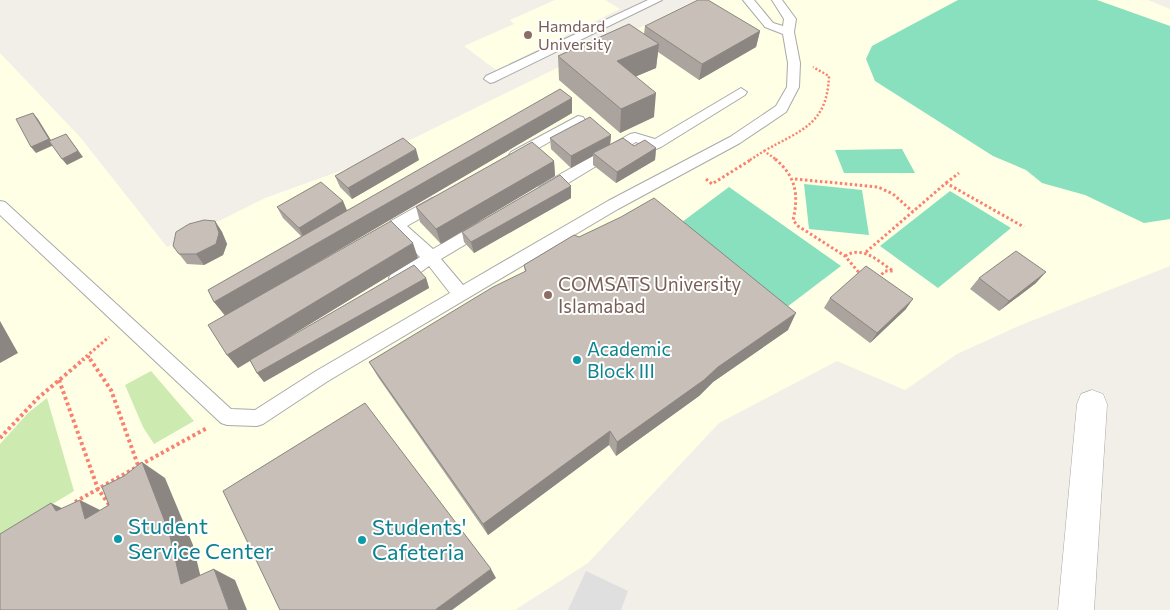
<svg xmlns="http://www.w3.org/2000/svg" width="1170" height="610" font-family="Commissioner,sans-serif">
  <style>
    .residential { fill: #e0dfdf }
    .education { fill: #ffffe5 }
    .grass { fill: #cdebb0 }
    .pitch { fill: #88e0be }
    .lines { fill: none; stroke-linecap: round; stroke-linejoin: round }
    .service-casing { stroke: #a9a9a9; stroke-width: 2 }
    .minor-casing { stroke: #a9a9a9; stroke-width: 1 }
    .path-far2 { stroke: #fa8072; stroke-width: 2.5; stroke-dasharray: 2 2; stroke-linecap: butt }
    .path-far1 { stroke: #fa8072; stroke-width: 3; stroke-dasharray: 2.5 2.5; stroke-linecap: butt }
    .path { stroke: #fa8072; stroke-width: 4; stroke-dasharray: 3 3; stroke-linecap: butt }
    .service { fill: #fff; fill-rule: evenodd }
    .minor { fill: #fff; fill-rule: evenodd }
    .wall { fill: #aba49e }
    .shaded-wall { fill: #8b8681 }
    .building { fill: #c7bfb8; stroke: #8b8681 }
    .education-dot { fill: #8d6e63; stroke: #fff; stroke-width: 2 }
    .culture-dot { fill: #0f9aa8; stroke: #fff; stroke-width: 2 }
    .labels { text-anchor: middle; stroke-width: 4; stroke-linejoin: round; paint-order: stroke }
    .far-education-label { font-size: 16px; fill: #785e54; stroke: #fff; text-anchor: start }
    .education-label { font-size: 19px; fill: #785e54; stroke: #fff; text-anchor: start }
    .culture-label { font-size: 19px; fill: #0d838f; stroke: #fff; text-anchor: start }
    .near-culture-label { font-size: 22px; fill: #0d838f; stroke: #fff; text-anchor: start }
  </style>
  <rect width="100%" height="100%" fill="#f2efe9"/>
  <path class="residential" d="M586,571L628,591L621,610H568Z"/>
  <path class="education" d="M555,0H605L620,9L496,70L464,46L514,24L510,20Z
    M696,0H1148L1170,9V266L1021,325L957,354L905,390L837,361L719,423L588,563L515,610H0V53L80,137L167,247L265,198L365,162Z"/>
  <path class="grass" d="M151,371L194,421L154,444L143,427L125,385Z
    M47,398L74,491L0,536V444L28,413Z"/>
  <path class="pitch" d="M958,0H1097L1170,26V219L1144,223L1085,195L1042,183L1026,170L993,156L875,81L866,59L872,46Z
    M902,149L915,173H844L835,150Z
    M804,184L862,190L869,235L809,229Z
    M729,187L841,266L783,310L678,225Z
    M950,191L1011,228L938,288L880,246Z"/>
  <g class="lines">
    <g class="service-casing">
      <path id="service" d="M648,0H662L494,82L490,83L484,79L486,76Z
        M743,0H754L773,23L783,26L784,19L772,0H782L796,19L794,32L800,63L799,87L786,112L740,143L618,209L328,381L263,424L257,426L227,425L221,423L0,215V201L5,202L231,409L255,410L316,371L450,293L429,266C419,273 404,287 391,282L389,278L391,274L420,257L391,229L389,225L391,221L432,198L437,197L442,198L444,202L442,206L407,226L433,249L476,224L481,222L486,224L488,228L486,232L441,259L463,285L608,201L730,137L776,106L787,87L788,63L783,34L765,27Z
        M741,88L747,92L745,95L661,147L656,149L636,142L550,194H540L538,190L540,186L630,134L635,133L655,139Z
        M578,116L583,117L585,120L583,123L521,158H511L509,155L511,152Z"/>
    </g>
    <g class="minor-casing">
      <path id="minor" d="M1092,390L1103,394L1107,404L1094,610H1058L1077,404L1081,394Z"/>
    </g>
    <path class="path-far2" d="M764,151C801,130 827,125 829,76L813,67
      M750,160L764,151L777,160"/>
    <path class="path-far1" d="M775,159C796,176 799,195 793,220L798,226L845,256L861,275
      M706,179L712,184L752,159
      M795,179L878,187L893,194L913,212
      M946,183L959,173
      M866,252L946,183L1024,227
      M845,256C863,245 878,261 893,271
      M878,278L885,271H893
      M88,356L91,360
      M82,360L109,337"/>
    <path class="path" d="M90,359L111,390L139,468
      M59,380L98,489L110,506
      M0,438L38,398L84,359
      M140,465L207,428
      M75,502L135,468"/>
    <use href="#service" class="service"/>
    <use href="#minor" class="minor"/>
  </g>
  <path class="wall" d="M645,26L760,31L756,47L699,80L658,52L656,68L636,76L654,117L620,133L559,80L558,56L644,34Z
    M572,113L281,284L418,258L285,339L426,278L429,288L264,382L257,373L250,361L238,368L227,355L225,316L214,302L301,236L283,218L277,207L343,201L347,210Z
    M611,135L610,144L656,148L655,160L616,183L593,165V156L571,168L551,149L550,138Z
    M419,160L352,199L340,187L335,176Z
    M554,161L555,176L441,244L420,222L416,207Z
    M571,186V198L474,253L464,242L462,232Z
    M215,221L222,232L227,244L223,255L204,265L187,264L173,246Z
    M524,265L788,330L713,382L699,396L616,456L609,445L488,535L378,377L369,362L525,272Z
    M979,278L1036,283L999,311L970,289Z
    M830,298L906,309L870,343L824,308Z"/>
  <path class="shaded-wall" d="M760,31L756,47L699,80L702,64Z
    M659,44L656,68L616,85L617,61Z
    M656,93L654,117L620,133L621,109Z
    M572,98V113L226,316L214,302Z
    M33,113L38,119L54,145L36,153L31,147Z
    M66,134L83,157L67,165L62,159Z
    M611,135L610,146L593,153V156L571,168V156Z
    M656,148L655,160L616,183L617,172Z
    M416,149L419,160L352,199L348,188Z
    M554,161L555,176L441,244L436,229Z
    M571,186V198L474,253L471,242Z
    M343,201L347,212L304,239L299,228Z
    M215,221L222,232L227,244L223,255L204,265L196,254Z
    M413,243L418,258L238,368L227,355Z
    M1046,272L1036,283L999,311L1009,301Z
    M426,278L429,288L264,382L257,373Z
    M913,299L906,309L870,343L877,333Z
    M796,313L788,330L713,382L699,396L616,456L617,442L718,367Z
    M0,321L18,353L0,363Z
    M610,431L609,445L488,535L483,524Z
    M142,462L165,478L193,545L205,595L181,584Z
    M80,500L108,514L85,519Z
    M51,503L81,517L56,511Z
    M214,569L235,580L247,610H229Z
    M491,569L496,578L452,610H435Z"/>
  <path class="building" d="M698,0H708L760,31L702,64L645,26Z
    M629,24L659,44L617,61L656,93L621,109L558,56Z
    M560,89L572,98L214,302L208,290Z
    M33,113L49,139L31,147L16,119Z
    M590,117L611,135L571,156L550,138Z
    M66,134L78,151L62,159L49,141Z
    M403,138L416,149L348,188L335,176Z
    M623,138L634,146L645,140L656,148L617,172L593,153Z
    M532,142L554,161L436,229L416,207Z
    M560,175L571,186L471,242L462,232Z
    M321,182L343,201L299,228L277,207Z
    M654,198L796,313L718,367L704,380L617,442L610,431L483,524L369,362L493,287L526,271L524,265L574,235L579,237L621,217Z
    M204,220L215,221L219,233L216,244L196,254H179L173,246L176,232L189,224Z
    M391,221L413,243L227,355L208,325Z
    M1016,251L1046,272L1009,301L979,278Z
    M414,265L426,278L257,373L250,360Z
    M866,266L913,299L877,333L830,298Z
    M365,403L491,569L435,610H280L223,491Z
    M142,462L169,532L181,584L214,569L229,610H0V534L51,503L56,511L80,500L85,519L109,505L102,487L124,476Z"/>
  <g class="education-dot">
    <circle cx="528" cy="35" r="5"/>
    <circle cx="548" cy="295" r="5"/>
  </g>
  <g class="culture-dot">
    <circle cx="577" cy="360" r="5"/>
    <circle cx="118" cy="539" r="5"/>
    <circle cx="362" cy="540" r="5"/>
  </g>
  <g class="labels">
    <g class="far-education-label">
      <text x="538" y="32">Hamdard<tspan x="538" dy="18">University</tspan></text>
    </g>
    <g class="education-label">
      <text x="558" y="291">COMSATS University<tspan x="558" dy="22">Islamabad</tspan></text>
    </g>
    <g class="culture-label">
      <text x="587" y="356">Academic<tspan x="587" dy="22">Block III</tspan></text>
    </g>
    <g class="near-culture-label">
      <text x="128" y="534">Student<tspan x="128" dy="25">Service Center</tspan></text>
      <text x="372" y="535">Students'<tspan x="372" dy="25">Cafeteria</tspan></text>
    </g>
  </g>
</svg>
